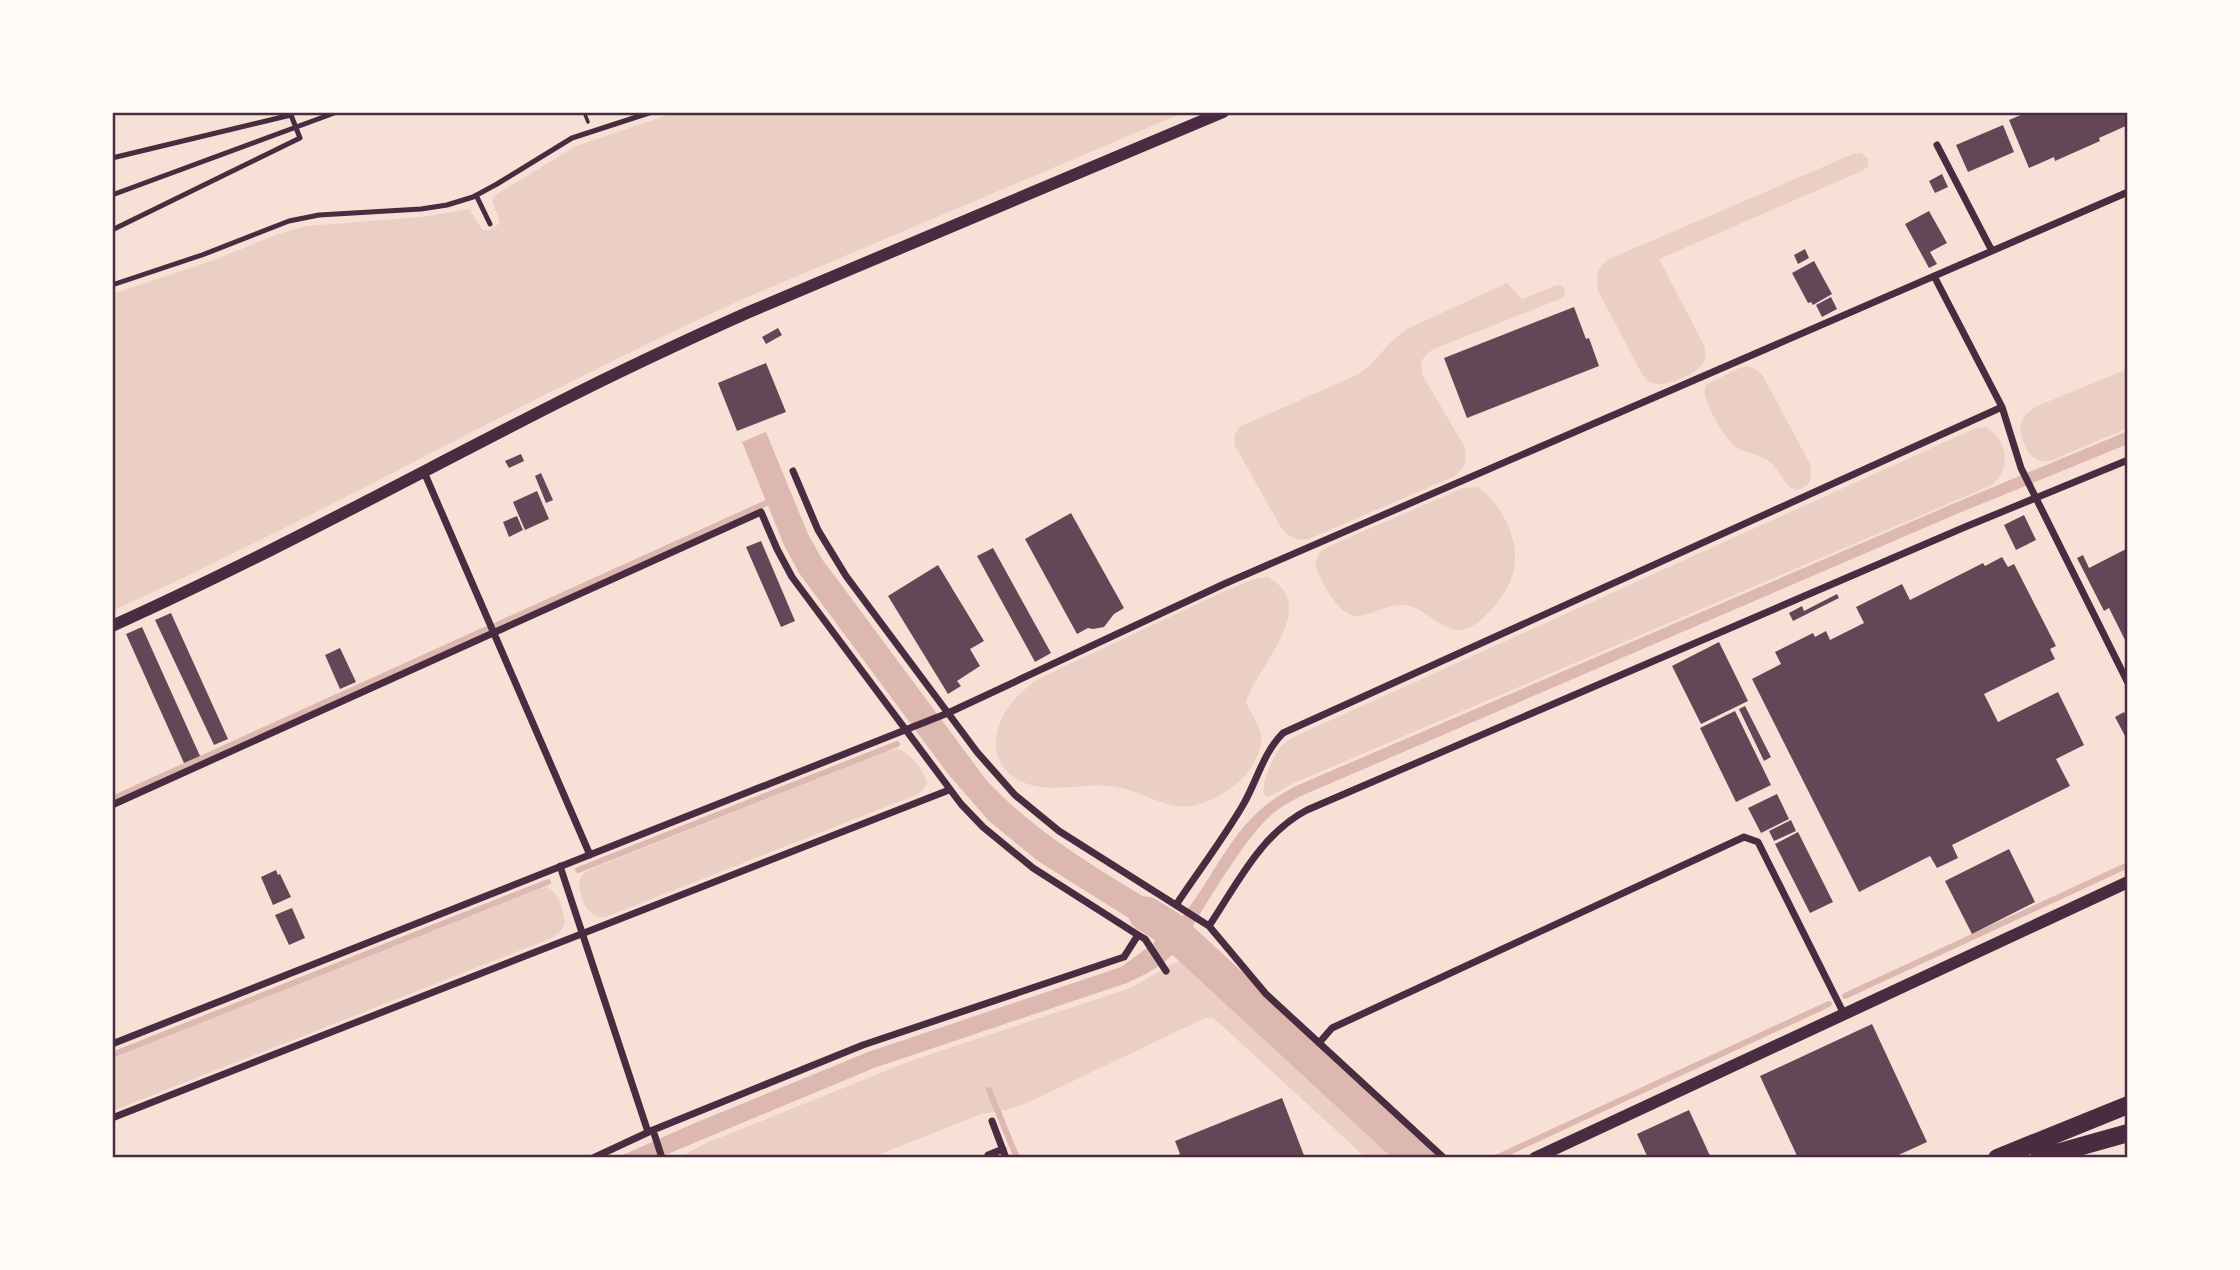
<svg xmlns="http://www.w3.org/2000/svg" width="2240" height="1270" font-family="Helvetica,sans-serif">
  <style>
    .green { fill: #ebcfc5 }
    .water { fill: #dcb8b0 }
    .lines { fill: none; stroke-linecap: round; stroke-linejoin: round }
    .stream { stroke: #dcb8b0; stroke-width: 6 }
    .river { stroke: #dcb8b0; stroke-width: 35 }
    .building { fill: #644757 }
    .path { stroke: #4a2c40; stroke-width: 3.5 }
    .service { stroke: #4a2c40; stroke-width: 5 }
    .minor { stroke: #4a2c40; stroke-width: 7 }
    .tertiary { stroke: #4a2c40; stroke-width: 12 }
    .trunk { stroke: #4a2c40; stroke-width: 18 }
    .neatline { fill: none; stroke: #4a2c40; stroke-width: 2.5 }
  </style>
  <rect width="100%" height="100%" fill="#f7e1d7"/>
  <path class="green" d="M677,112H1185L743,299C529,396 326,514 112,611V294L217,259L278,234L306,226L422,217L469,209L482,229L488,231L500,223L492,200L497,194L576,146Z
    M1861,153L1868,159V167L1862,171L1659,259L1704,345C1706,354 1707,360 1701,366C1693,376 1661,389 1650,382C1649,382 1643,375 1642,374L1598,291C1595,276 1597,269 1609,259L1853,154Z
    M1507,283L1522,299L1554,286L1560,285L1565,289V295L1560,299L1434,349C1422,356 1419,362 1423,376L1464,446C1468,460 1466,466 1455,476L1309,539C1297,541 1291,538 1282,529L1235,446C1233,436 1235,431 1243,425L1357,375C1377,362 1387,342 1407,329Z
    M1748,366L1757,370L1763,376L1810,464C1811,471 1813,480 1807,485C1789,501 1781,471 1771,463C1762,454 1746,454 1736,447C1726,441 1707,407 1705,395C1704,391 1705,389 1706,385L1739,368Z
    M2128,369V428L2050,461C2045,461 2042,462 2038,460C2027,457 2019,435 2021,424C2023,415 2030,411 2037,406Z
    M1986,427C2008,440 2012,468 1992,485L1294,783L1268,797L1264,795C1261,782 1272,759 1280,748C1285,742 1291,739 1298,735L1976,428Z
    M1477,487C1499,501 1517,534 1515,561C1514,579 1504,596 1492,609C1484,617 1474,628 1462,630C1440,632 1424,605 1403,605C1386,604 1372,616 1356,616C1337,615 1319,578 1315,563L1320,552L1332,545L1463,488Z
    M1268,577C1322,607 1257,665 1246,702C1250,713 1260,724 1261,735C1265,772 1210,812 1177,806C1156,803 1137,790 1116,787C1079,780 1034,802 1005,769C998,761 995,751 996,740C999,711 1018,693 1040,678L1227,590L1254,579Z
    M898,749C912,754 921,768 927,782L923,790L916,795L606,917C587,919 580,898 579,881L583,874L591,869L887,751Z
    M548,887C560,895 563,910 565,924L560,932L552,938L112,1111V1058L539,889Z
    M1179,961L1197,966L1405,1158H1366L1219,1023L1213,1018H1205L1027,1103L1006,1110L981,1114L870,1158H679L704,1144L913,1060L1130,988C1147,980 1162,968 1179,961Z"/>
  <path class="water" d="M2128,431V444L1959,513L1301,796C1288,803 1275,810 1265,821C1243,844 1217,886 1200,914C1190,929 1183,945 1169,958C1157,969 1142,976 1127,983L874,1068L658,1158H616L695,1123L868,1052L1121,967L1155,942L1154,934L1038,861L989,821L948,774L799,573L784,545L742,442L766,432L808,534L822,559L987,781C1043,840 1111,876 1180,919C1208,886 1227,839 1260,810C1271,800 1283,793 1296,786L1955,503Z"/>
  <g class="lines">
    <path class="stream" d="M497,625L773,500
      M112,799L487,629
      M578,870L897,744
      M1845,996L2128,865
      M112,1055L548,882
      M989,1090L1017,1158
      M1496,1158L1829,1004"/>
    <path class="river" d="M1146,914L1169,928L1418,1158"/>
  </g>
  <path class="building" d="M2028,112H2128V125L2099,138L2100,141L2055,161L2054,157L2029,168L2009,120Z
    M2003,125L2014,152L1968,172L1956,145Z
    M1942,174L1948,187L1935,193L1929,181Z
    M1929,211L1947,243L1930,252L1937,264L1929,268L1905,224Z
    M1805,249L1809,258L1798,264L1794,255Z
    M1814,261L1832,294L1813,305L1811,302L1808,303L1792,273Z
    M1831,297L1837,309L1822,317L1816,305Z
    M1574,307L1586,339L1589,338L1599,366L1467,418L1444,358Z
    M778,328L782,335L766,344L762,337Z
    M766,363L786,412L737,431L718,383Z
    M521,454L524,461L509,468L505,461Z
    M541,473L553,500L546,503L535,476Z
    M537,491L549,519L525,530L513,502Z
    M1071,513L1124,608L1114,614L1104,627L1093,629L1088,628L1077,634L1025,539Z
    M2024,515L2036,540L2016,550L2004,525Z
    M517,516L523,530L509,537L503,522Z
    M761,541L795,621L781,627L746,547Z
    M993,548L1051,653L1035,662L977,556Z
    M2128,548V646L2109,608L2104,611L2077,558L2083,555L2089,568Z
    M2002,557L2008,567L2014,564L2056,646L2050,649L2055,659L1984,694L1998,722L2058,692L2084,745L2056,759L2070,786L1952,845L1958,858L1937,868L1930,856L1859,892L1752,679L1781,664L1775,652L1813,633L1815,637L1826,631L1830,640L1864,623L1856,607L1902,584L1910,600L1983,563L1985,566Z
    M938,565L984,641L970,649L980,666L957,681L961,686L948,694L888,596Z
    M1837,594L1839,598L1793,621L1789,613L1802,606L1804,611Z
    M171,613L228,739L214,745L155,620Z
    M142,627L200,756L184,763L126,634Z
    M1719,642L1748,701L1701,724L1672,666Z
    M340,648L356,682L340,689L325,655Z
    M1745,706L1771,757L1764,761L1739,709Z
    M1735,711L1771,785L1736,802L1700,728Z
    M2124,712L2128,720V735L2125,736L2115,717Z
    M1777,794L1789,819L1761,833L1748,808Z
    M1791,820L1796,831L1774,841L1769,831Z
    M1798,832L1833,902L1810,913L1775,844Z
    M2009,849L2035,902L1972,934L1945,881Z
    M276,870L278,875L280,874L291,897L273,905L261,877Z
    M292,908L305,938L289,945L275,915Z
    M1872,1024L1927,1142L1892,1158H1844L1843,1156L1798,1158L1760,1076Z
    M1282,1098L1305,1158H1172L1180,1154L1175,1141Z
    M1689,1110L1711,1158H1648L1637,1134Z"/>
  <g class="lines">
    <path class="path" d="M584,112L588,122"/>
    <path class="service" d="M112,158L291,115L300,138L112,230
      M112,195L337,112
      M476,195L490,224
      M112,285L202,255L289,221L319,215L421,209L447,205L473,197L497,184L572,138L652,112"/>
    <path class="minor" d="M1937,145L1992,251
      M1934,276L2002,407L2021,468L2128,683
      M793,471L818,530L846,576L977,752L1015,795L1059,831L1209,926L1266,994L1444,1158
      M424,472L590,855
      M112,805L761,512L777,549L792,577L961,804L983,827L1033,868L1138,935L1124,957L863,1045L653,1130L593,1158
      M560,866L648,1132
      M1176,905C1198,872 1223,839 1243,805C1257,781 1263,753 1283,733L2002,407
      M1209,926C1237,884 1261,834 1307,810L1965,527L2128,460
      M1138,935L1145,939L1166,971
      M1319,1043L1332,1028L1744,837L1758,842L1844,1014
      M112,1044L948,713L1224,584L2128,192
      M112,1118L949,790
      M992,1121L1006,1158
      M653,1130L662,1158
      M988,1155L1003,1149"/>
    <path class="tertiary" d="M112,626C263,558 409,478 557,403C620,371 684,341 749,312L1223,112
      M1535,1158L2128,882"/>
    <path class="trunk" d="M1997,1158L2128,1105
      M2039,1158L2128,1133"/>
  </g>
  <rect width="2240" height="1270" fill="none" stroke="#fffaf5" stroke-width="228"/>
  <rect x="114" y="114" width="2012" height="1042" class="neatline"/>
</svg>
